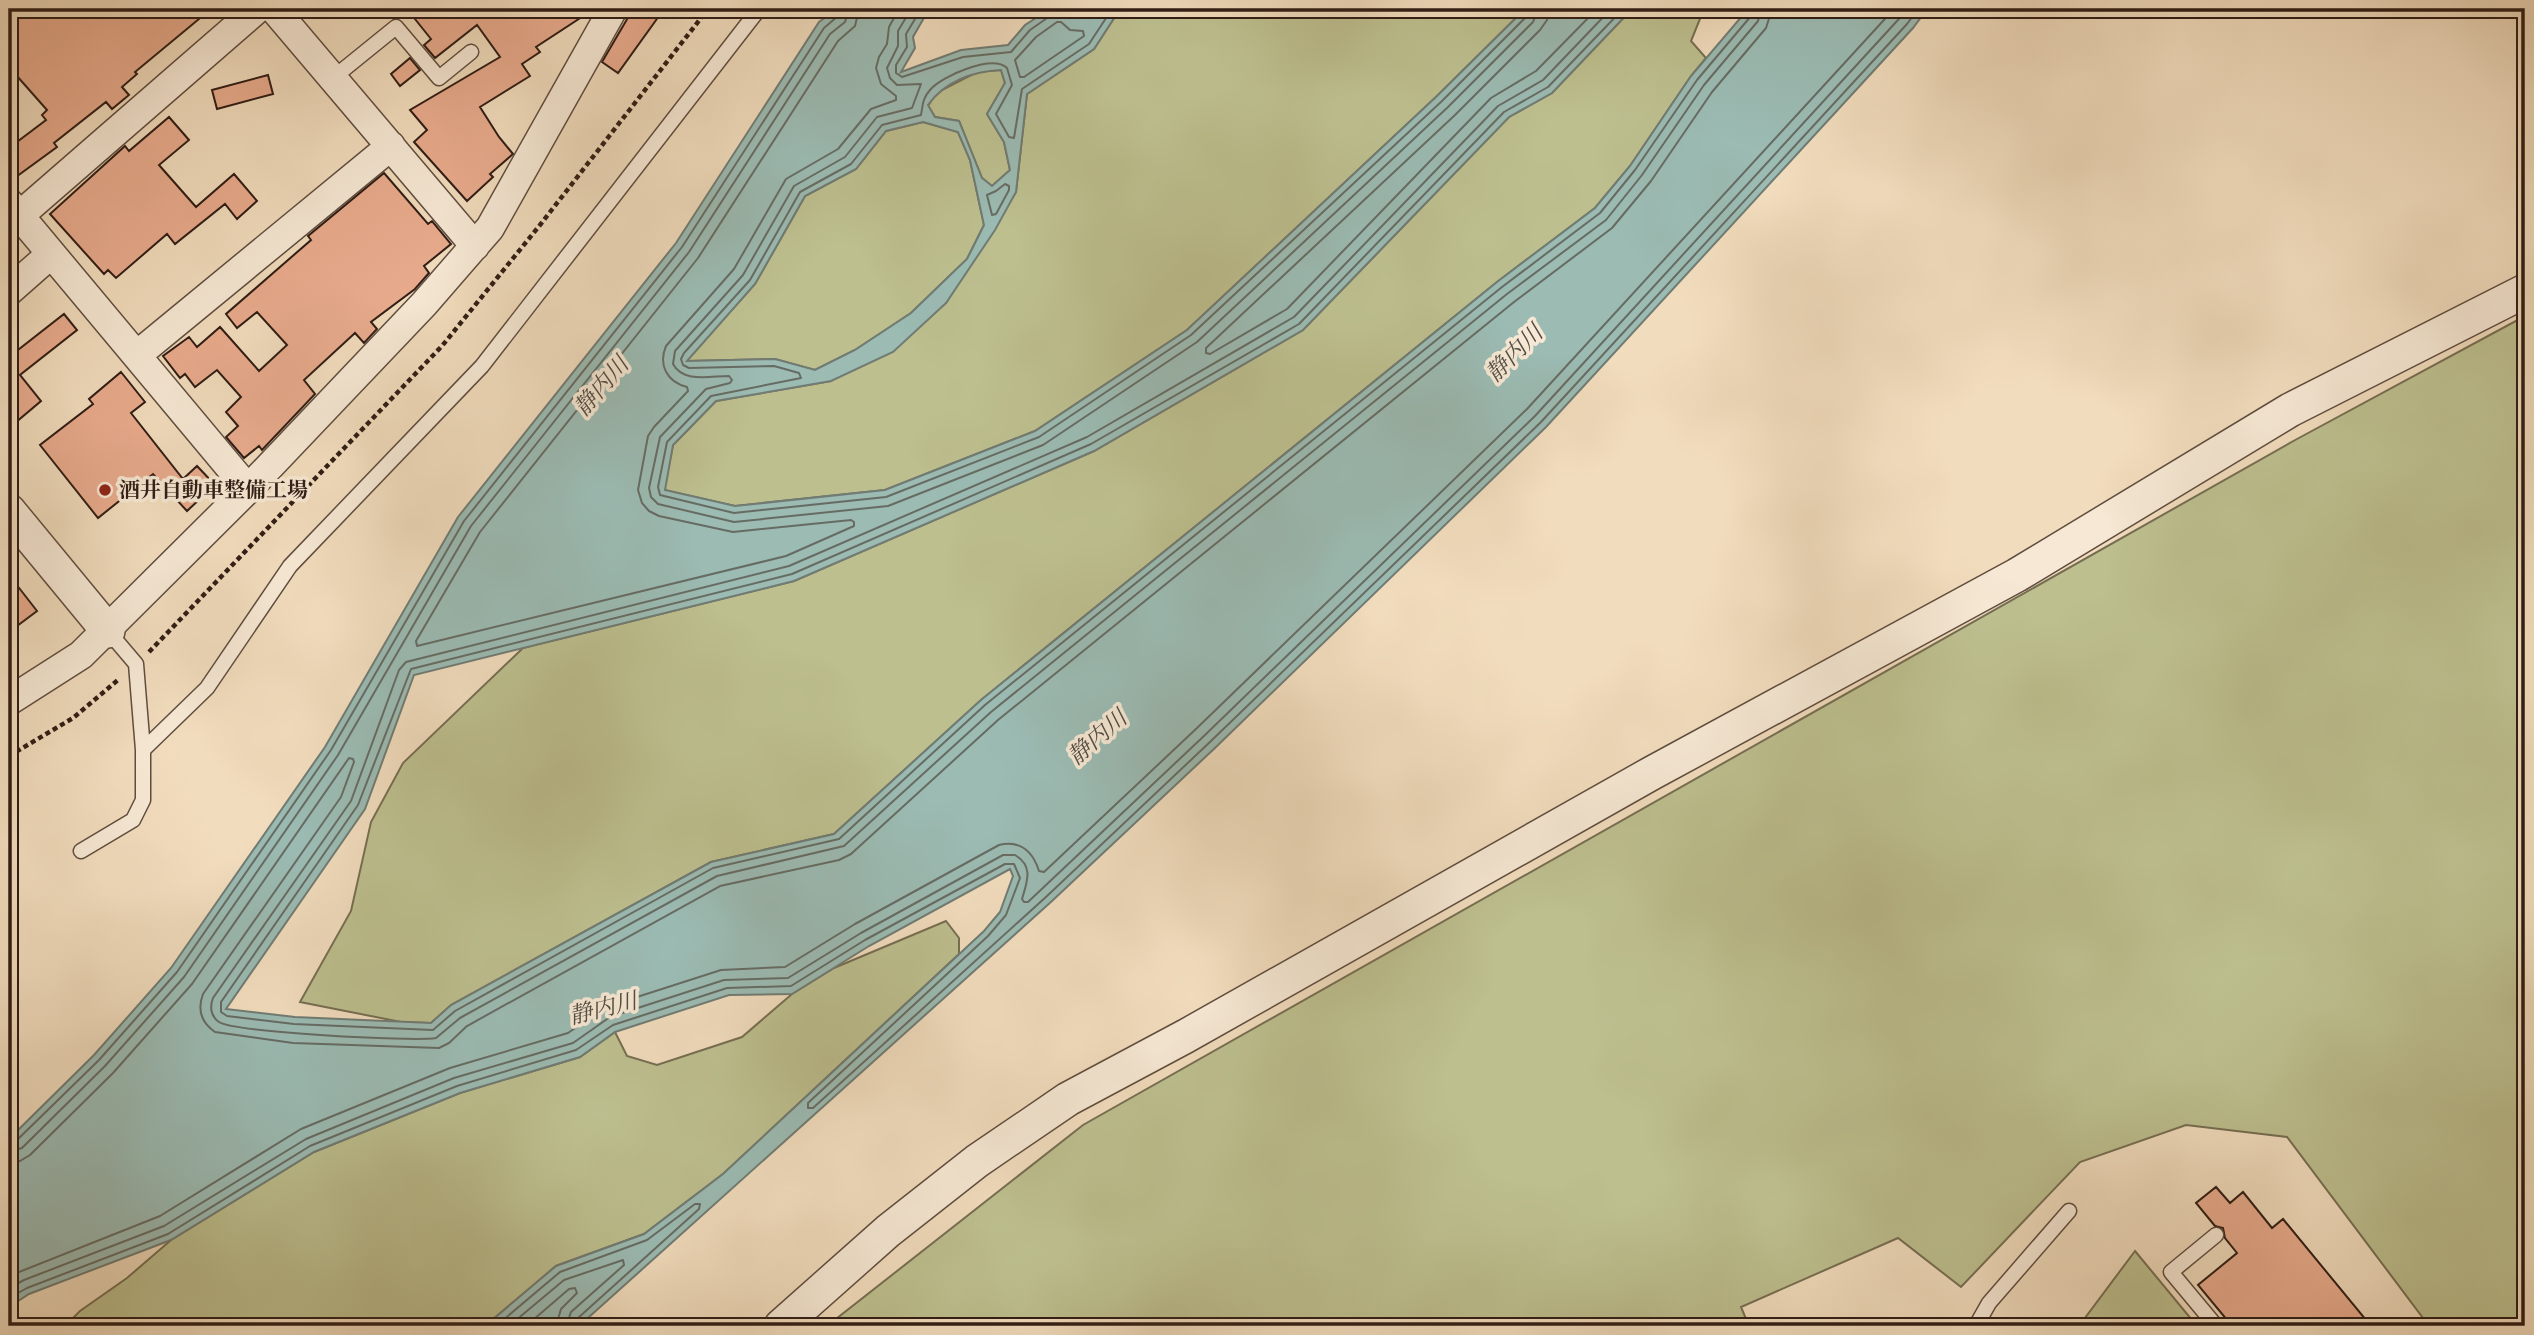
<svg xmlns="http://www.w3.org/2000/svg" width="2534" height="1335" font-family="'Libre Caslon Text','Noto Serif JP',serif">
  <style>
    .green { fill: #bdbf8f; stroke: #766e52; stroke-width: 2 }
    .water { fill: #9bbbb3; stroke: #707c74; stroke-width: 2; fill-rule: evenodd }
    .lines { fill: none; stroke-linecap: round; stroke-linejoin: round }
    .shore { stroke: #666c64; stroke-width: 2 }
    .building { fill: #e8ab8d; stroke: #301d15; stroke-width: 2 }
    .service-casing { stroke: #604d3f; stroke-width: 17 }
    .minor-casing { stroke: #604d3f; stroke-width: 31 }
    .tertiary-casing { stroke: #604d3f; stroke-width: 36 }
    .path { stroke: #301d15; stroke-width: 4.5; stroke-dasharray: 5 3.5; stroke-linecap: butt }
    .service { stroke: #f6e8d4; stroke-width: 14 }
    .minor { stroke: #f6e8d4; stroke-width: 28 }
    .tertiary { stroke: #f6e8d4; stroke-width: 33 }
    .poi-dot { fill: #8f2418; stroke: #f6e8d4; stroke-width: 2.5 }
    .labels { text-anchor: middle; stroke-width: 7; stroke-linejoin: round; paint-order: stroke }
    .poi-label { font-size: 21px; font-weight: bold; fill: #301d15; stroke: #f6e8d4; text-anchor: start }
    .water-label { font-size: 23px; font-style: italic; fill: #504c44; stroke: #f6e8d4 }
  </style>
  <rect width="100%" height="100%" fill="#f1dcbd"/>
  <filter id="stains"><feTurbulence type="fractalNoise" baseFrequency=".00286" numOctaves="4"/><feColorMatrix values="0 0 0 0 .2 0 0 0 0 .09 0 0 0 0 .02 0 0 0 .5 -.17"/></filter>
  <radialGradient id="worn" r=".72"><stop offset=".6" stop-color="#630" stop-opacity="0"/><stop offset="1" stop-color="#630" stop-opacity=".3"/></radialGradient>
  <path class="green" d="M1120,9H1525L1437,96L1187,330L1035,431L885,490L735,506L664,490L673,445L716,401L831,381L946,303L1016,192L1027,94L1094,49Z
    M1632,9H1704L1691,41L1706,58L1691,76L1630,166L1595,208L1497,282L981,700L834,834L711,862L451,1005L431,1023L401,1022L300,1002L351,911L371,822L403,763L523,648L794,581L1094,451L1303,330L1509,117L1552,93Z
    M1001,70L1005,83L987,114L1004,142L1010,170L992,186L982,178L959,121L935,117L928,106L936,93L977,72Z
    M923,122L958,132L970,160L984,225L967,259L911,313L855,350L815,370L775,359L686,361L755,284L805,196L856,169L886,131Z
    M2525,316V1326H2429L2287,1137L2186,1125L2080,1162L1961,1287L1898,1238L1741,1307L1749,1326H827L1083,1125L2297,439Z
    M946,921L959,938V954L723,1174L644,1234L556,1266L485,1326H65L80,1311L127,1278L171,1240L314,1152L460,1093L580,1057L615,1032L627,1056L657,1065L742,1037L792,994L834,968Z
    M2135,1251L2197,1326H2079Z"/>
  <path class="water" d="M837,9H929L913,37L915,48L901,72L961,50L1008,45L1025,25L1050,9H1074L1076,17L1083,9H1120L1094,49L1027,94L1016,192L995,230L946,303L893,352L831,381L716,401L673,445L665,490L735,506L885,490L1035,431L1187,330L1437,96L1525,9H1632L1552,93L1509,117L1303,330L1094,451L794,581L414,675L365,809L226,1009L295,1017L431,1023L451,1005L711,862L834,834L981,700L1497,282L1595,208L1630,166L1691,76L1748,9H1927L1913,28L1546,427L1216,747L1052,901L579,1326H485L556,1266L644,1234L723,1174L984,931L1000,912L1013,876L1010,869L869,946L792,994L729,995L615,1032L580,1057L460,1093L314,1152L171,1240L29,1294L9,1307V1139L94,1055L171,968L325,747L458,517L676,243L819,22ZM1001,70L1005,83L987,114L1004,142L1010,170L992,186L982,178L959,121L935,117L928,105C944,82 973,71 1001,70ZM923,122L958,132L970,160L984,225L967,259L911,313L855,350L815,370L775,359L687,361L755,284L805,196L856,169L886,131Z"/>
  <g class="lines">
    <path class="shore" d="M859,9L855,26L838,41L698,258L480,532L416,641L417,646L786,556L854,526V522L851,520L733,532L659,516L649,511L642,503L638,490L648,436L654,427L688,391L687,387C667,382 658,365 666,346L734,269L786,179L838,149L871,109L896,100V96L881,84L876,68L879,57L887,44L889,27L899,9
      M911,9L898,31V46L887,68L890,78L897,85L921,84L912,108L877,117L845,157L794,186L743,275L675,351L673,364C683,383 710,376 729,376L732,380L730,383L706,389L660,437L649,488L651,497L658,504L734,522L888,506L1043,445L1197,342L1448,107L1533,22L1538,9
      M921,9L906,34L907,47L896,65V73L902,77L963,57L1011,52L1030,30L1050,16L1052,9
      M1112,9L1089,44L1022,89L1014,138L1009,137L996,114L1012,85L1007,68C992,54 942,76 930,90C922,99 923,105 921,115L882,125L851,164L800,192L750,280L684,353L681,359L683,365L689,368L774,366L799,373L801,378L711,396L667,442L658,487L660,495L734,513L886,497L1039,437L1191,335L1442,101L1527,16L1529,9
      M1548,9L1547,20L1540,30L1455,115L1206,348V353L1210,354L1287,309L1491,98L1536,71L1597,9
      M1611,9L1543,80L1498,106L1294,317L1087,437L789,566L406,662L399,670L351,801L213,998C210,1006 210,1016 219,1022C234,1032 412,1042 436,1038L460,1018L717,876L844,846L991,712L1507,294L1606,220L1642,175L1704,85L1758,21L1761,9
      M1623,9L1548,87L1504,112L1299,324L1091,444L792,574L411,669L358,805L221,1002V1012L227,1016L294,1024L433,1030L455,1011L713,868L839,839L985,705L1502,287L1600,213L1635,170L1697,80L1751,16L1753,9
      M1057,22H1061L1070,30L1083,31L1084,36L1024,77H1020L1015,60L1036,37Z
      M1005,184L1009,186V190L996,214L992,215L987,195L996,191Z
      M9,1143L16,1141L99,1060L177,972L331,750L464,521L682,247L824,28L838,16L840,9
      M9,1152L22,1148L105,1066L184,977L338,755L471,526L689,252L830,34L845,22L849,9
      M9,1163L20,1161L30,1155L113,1073L192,984L349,758L353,759L354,762L341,797L203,994C197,1010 202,1023 215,1032L293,1043L439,1048L449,1043L467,1026L720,886L839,860L851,854L998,720L1514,302L1612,228L1651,181L1712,92L1766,28L1772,9
      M9,1276L160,1216L301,1129L450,1068L568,1033L606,1007L721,970L785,967L855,924L999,845C1021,840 1033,852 1039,871L1044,872L1197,728L1527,409L1894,9
      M9,1288L24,1280L164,1226L306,1139L454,1078L573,1043L610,1017L724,980L788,978L861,933L1003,855H1015C1034,866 1027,882 1022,899L1024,902H1028L1205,735L1535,416L1908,9
      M9,1298L27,1288L168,1234L310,1146L457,1086L576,1050L613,1025L727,988L791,986L865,940L1005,864H1014L1020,878L1006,915L988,936L808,1103V1108H813L1047,896L1211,741L1541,422L1907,24L1918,9
      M496,1326L560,1272L647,1240L695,1204H700L699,1209L578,1318L575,1326
      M509,1326L564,1280L623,1260L624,1265L571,1312L566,1326
      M526,1326L569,1289L575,1288L577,1293L561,1309L556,1326"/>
  </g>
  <path class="building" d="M9,9H211L135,72L137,74L122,87L129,95L112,109L106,102L54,143L57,147L9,182V148L46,120L42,115L47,110L9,67Z
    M407,9H594L536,47L540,52L522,64L530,76L480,107L499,137L513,154L490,174L493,177L467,201L414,142L427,130L410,110L500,57L477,25L435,58L424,45L431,39Z
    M633,9H664L618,73L602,62Z
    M410,58L420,70L400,86L391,74Z
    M268,75L273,94L217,109L212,90Z
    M169,117L189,140L159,165L196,207L234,174L257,201L237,219L225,204L175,244L167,234L116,278L108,270L104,274L50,214L125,146L129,151Z
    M384,173L428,224L432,221L451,244L424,266L429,273L415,289L371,322L377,329L364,343L355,333L304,380L315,394L262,450L259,446L244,458L226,437L238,426L226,412L241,397L217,370L195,387L185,374L180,378L163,356L189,337L197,347L220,327L259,371L287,345L257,312L237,328L226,314L311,240L308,236Z
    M64,314L77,330L20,375L41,401L9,428V357Z
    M121,372L145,402L131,413L183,479L197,466L215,485L187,511L153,474L98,518L40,445L93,404L89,399Z
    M9,575L37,611L9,632Z
    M2216,1187L2230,1203L2243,1192L2272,1228L2283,1219L2371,1326H2232L2198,1285L2237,1253L2225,1238L2223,1228L2215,1226L2196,1203Z"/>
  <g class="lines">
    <g class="service-casing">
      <path id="service" d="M333,78L396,27L439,78L471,52
        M143,750L207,688L290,566L482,366L759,9
        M81,851L133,820L143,800V750L136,664L108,631
        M2216,1235L2171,1272L2216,1326
        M1976,1326L1989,1303L2069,1211"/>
    </g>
    <g class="minor-casing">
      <path id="minor" d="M274,9L475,246
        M9,203L248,489L424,304L490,228L613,9
        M19,216L257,9
        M9,291L51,254
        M137,355L391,146
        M9,701L81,655L248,489"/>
    </g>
    <g class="tertiary-casing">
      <path id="tertiary" d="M9,511L108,631
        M781,1326L888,1231L977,1161L1068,1099L1186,1036L1652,773L2017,575L2290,410L2525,291"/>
    </g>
    <path class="path" d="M149,652L442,346L540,225L708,9
      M9,756L73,718L119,679"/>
    <use href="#service" class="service"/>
    <use href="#minor" class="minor"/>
    <use href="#tertiary" class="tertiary"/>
  </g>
  <circle class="poi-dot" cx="105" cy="490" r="7"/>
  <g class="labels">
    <g class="poi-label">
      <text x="119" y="497">酒井自動車整備工場</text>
    </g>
    <g class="water-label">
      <text transform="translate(1514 353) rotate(-45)" y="8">静内川</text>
      <text transform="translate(601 386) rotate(-49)" y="8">静内川</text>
      <text transform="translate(1097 737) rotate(-41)" y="8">静内川</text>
      <text transform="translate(603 1008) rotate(-14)" y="8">静内川</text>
    </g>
  </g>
  <rect width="2534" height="1335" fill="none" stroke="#f1dcbd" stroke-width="35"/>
  <rect x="10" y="10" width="2513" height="1314" fill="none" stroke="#301d15" stroke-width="3.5"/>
  <rect x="18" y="18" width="2499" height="1300" fill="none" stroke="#301d15" stroke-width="2"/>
  <rect width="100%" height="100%" filter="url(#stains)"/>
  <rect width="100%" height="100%" fill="url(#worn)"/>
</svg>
